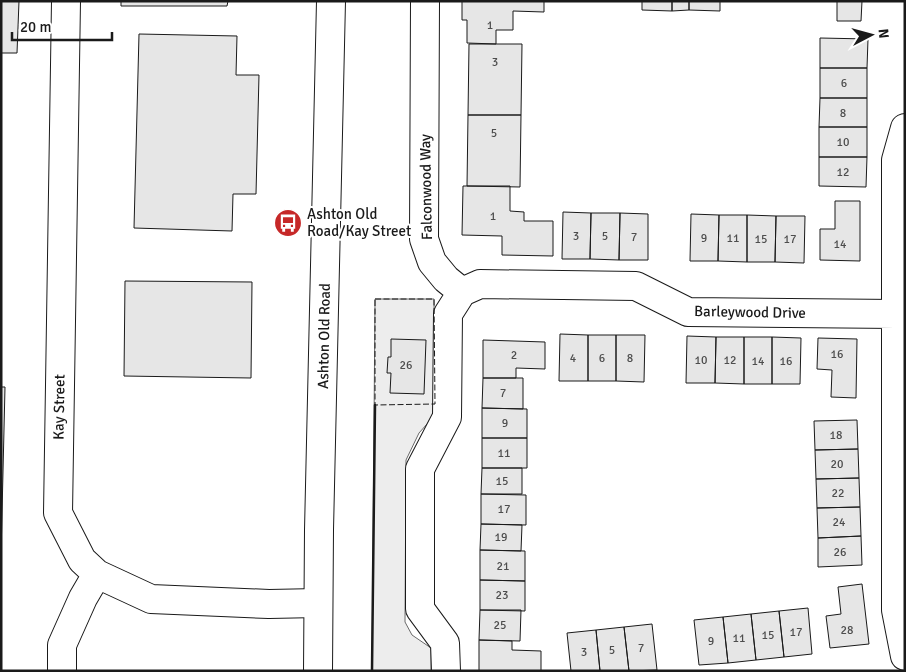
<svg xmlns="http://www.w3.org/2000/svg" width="906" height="672" font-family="Signika,sans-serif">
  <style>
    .built { fill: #ededed; stroke: #6a6a6a }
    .building { fill: #e6e6e6; stroke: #1a1a1a }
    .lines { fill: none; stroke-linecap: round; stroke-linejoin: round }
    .street-casing { stroke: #1a1a1a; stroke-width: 30 }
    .highway-casing { stroke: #1a1a1a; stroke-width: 30 }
    .street { stroke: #fff; stroke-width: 28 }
    .highway { stroke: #fff; stroke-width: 28 }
    .fence { stroke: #1a1a1a; stroke-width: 1; stroke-dasharray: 6 2.5; stroke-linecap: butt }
    .wall { stroke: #1a1a1a; stroke-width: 2.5 }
    .labels { text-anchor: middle; stroke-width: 4; stroke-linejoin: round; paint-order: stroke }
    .number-label { font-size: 12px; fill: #4d4d4d }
    .street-label { font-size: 15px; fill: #1a1a1a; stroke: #fff }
    .poi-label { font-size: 15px; fill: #1a1a1a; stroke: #fff; text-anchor: start }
  </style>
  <rect width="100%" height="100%" fill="#fff"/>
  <path class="built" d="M375,299H434L435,415L419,433L406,460L405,622L412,635L431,648V671H372Z"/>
  <path class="building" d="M1,1H19L17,53H1Z
    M121,1H228L227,6H121Z
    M462,1H544V12L513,11V30H496V44L467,43V20H462Z
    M642,1H672V11L642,10Z
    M672,1H689V10L672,11Z
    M689,1H720V11L689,10Z
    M837,1H862L861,21H837Z
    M139,34L237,36L236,75H259L256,194H233L232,231L134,228Z
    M820,38L868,39L867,68H820Z
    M469,44H522L521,115H468Z
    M820,68H867V98H820Z
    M820,98H867V127H819Z
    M468,115H521L520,187L467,186Z
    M819,127H867V157H819Z
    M819,157H867L866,187L819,186Z
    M463,186H510V211L524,212V221H553V256L502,255V236L462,235Z
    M835,201H860V261L820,260V229H835Z
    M563,212L591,213L590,259H562Z
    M591,213H620L619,260L590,259Z
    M620,213L648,214V260H619Z
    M691,214L719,215L718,261H690Z
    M719,215H747V262L718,261Z
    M747,215L776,216L775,262H747Z
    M776,216H805L804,263L775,262Z
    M125,281L252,282L251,378L124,376Z
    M560,334L588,335V381H559Z
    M588,335H616V381H588Z
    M616,335H645L644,382L616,381Z
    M687,336L716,337L715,383H686Z
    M716,337H744V384L715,383Z
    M744,337H772V384H744Z
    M772,337L801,338L800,384H772Z
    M818,338L857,339L856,398L831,397L832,370L817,369Z
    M391,339L426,340L424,394L390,393L391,373H387L388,357H391Z
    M483,340L545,342V369L516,368V378H483Z
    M483,378H523V409L482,408Z
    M1,387H5L1,556Z
    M482,408L527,409V438H482Z
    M857,420L858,449L815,450L814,421Z
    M482,438H527V468H482Z
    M858,449L859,478L816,479L815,450Z
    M482,468H522V494H481Z
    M859,478L860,507L817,508L816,479Z
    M481,494L526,495V525L481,524Z
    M860,507L861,536L818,538L817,508Z
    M481,524L522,525L521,551L480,550Z
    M861,536L862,565L818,567V538Z
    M480,550L525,551V581L480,580Z
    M480,580L525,581V611L480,610Z
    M862,584L869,644L830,648L826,616L841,614L838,587Z
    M808,608L812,654L784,657L779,611Z
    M480,610H521L520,641L479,640Z
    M779,611L784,657L756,660L751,614Z
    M751,614L756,660L728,663L723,617Z
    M723,617L728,663L699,665L694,620Z
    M652,624L657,670L629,671L624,627Z
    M624,627L629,671H600L596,630Z
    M596,630L600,671H571L567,633Z
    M479,640L512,641V650L541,651V671H479Z"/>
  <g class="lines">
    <g class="street-casing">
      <path id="street" d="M66,1L58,513L82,560L97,574L151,599L269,604L318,603
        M425,1L424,239L432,262L446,279L462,292L448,314L447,417L420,469V609L445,643L446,671
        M905,128L896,160V610L905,656
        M462,292L480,284L636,286L688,312L896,314
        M62,671V645L83,598L97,574"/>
    </g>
    <g class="highway-casing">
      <path id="highway" d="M318,671L319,530L331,1"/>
    </g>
    <use href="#street" class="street"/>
    <use href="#highway" class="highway"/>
    <path class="fence" d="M375,299H434L435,404L375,405Z"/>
    <path class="wall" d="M372,671L375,405"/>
  </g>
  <defs>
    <g id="bus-disc" transform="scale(1.4375)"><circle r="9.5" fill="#c62828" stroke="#fff"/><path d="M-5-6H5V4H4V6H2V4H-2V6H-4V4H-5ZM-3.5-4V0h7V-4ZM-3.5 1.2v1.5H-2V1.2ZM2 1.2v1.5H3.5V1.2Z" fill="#fff"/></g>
  </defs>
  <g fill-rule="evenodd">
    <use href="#bus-disc" x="288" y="223"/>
  </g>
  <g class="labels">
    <g class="number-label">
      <text x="490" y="29">1</text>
      <text x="495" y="66">3</text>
      <text x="844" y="87">6</text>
      <text x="843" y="117">8</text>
      <text x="494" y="137">5</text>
      <text x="843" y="146">10</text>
      <text x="843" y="176">12</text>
      <text x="493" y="220">1</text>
      <text x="576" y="240">3</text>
      <text x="605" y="240">5</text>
      <text x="634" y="241">7</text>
      <text x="704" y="242">9</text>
      <text x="733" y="242">11</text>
      <text x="761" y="243">15</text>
      <text x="790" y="243">17</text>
      <text x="840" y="248">14</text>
      <text x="837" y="358">16</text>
      <text x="514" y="359">2</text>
      <text x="573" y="362">4</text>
      <text x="602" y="362">6</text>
      <text x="630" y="362">8</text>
      <text x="701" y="364">10</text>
      <text x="730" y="364">12</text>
      <text x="758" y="365">14</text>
      <text x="786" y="365">16</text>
      <text x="406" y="369">26</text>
      <text x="503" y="397">7</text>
      <text x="505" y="427">9</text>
      <text x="836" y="439">18</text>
      <text x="504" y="457">11</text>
      <text x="837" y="468">20</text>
      <text x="502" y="485">15</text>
      <text x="838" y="497">22</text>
      <text x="504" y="513">17</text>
      <text x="839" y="526">24</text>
      <text x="501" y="541">19</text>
      <text x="840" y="556">26</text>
      <text x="503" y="570">21</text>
      <text x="502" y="599">23</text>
      <text x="500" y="629">25</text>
      <text x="847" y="634">28</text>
      <text x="796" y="636">17</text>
      <text x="768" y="639">15</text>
      <text x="739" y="642">11</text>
      <text x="711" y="645">9</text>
      <text x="641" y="652">7</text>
      <text x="612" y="654">5</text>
      <text x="584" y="656">3</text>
    </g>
    <g class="street-label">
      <text transform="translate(426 187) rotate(-91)" y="5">Falconwood Way</text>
      <text transform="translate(750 312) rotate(1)" y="5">Barleywood Drive</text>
      <text transform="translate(324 336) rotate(-89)" y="5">Ashton Old Road</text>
      <text transform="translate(59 407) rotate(-89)" y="5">Kay Street</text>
    </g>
    <g class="poi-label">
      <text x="307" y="219">Ashton Old<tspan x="307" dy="17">Road/Kay Street</tspan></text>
    </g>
  </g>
  <rect width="906" height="672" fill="none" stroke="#1a1a1a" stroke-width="5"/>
  <g transform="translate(871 35) rotate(84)" stroke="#ffffff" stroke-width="4" paint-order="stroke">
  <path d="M0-4L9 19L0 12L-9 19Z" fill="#1a1a1a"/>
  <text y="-8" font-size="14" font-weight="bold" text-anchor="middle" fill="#1a1a1a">N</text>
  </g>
  <path d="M12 32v8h100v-8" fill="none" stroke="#1a1a1a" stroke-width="2.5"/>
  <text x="20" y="32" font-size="15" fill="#1a1a1a" stroke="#ffffff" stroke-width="4" paint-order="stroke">20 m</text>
</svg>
